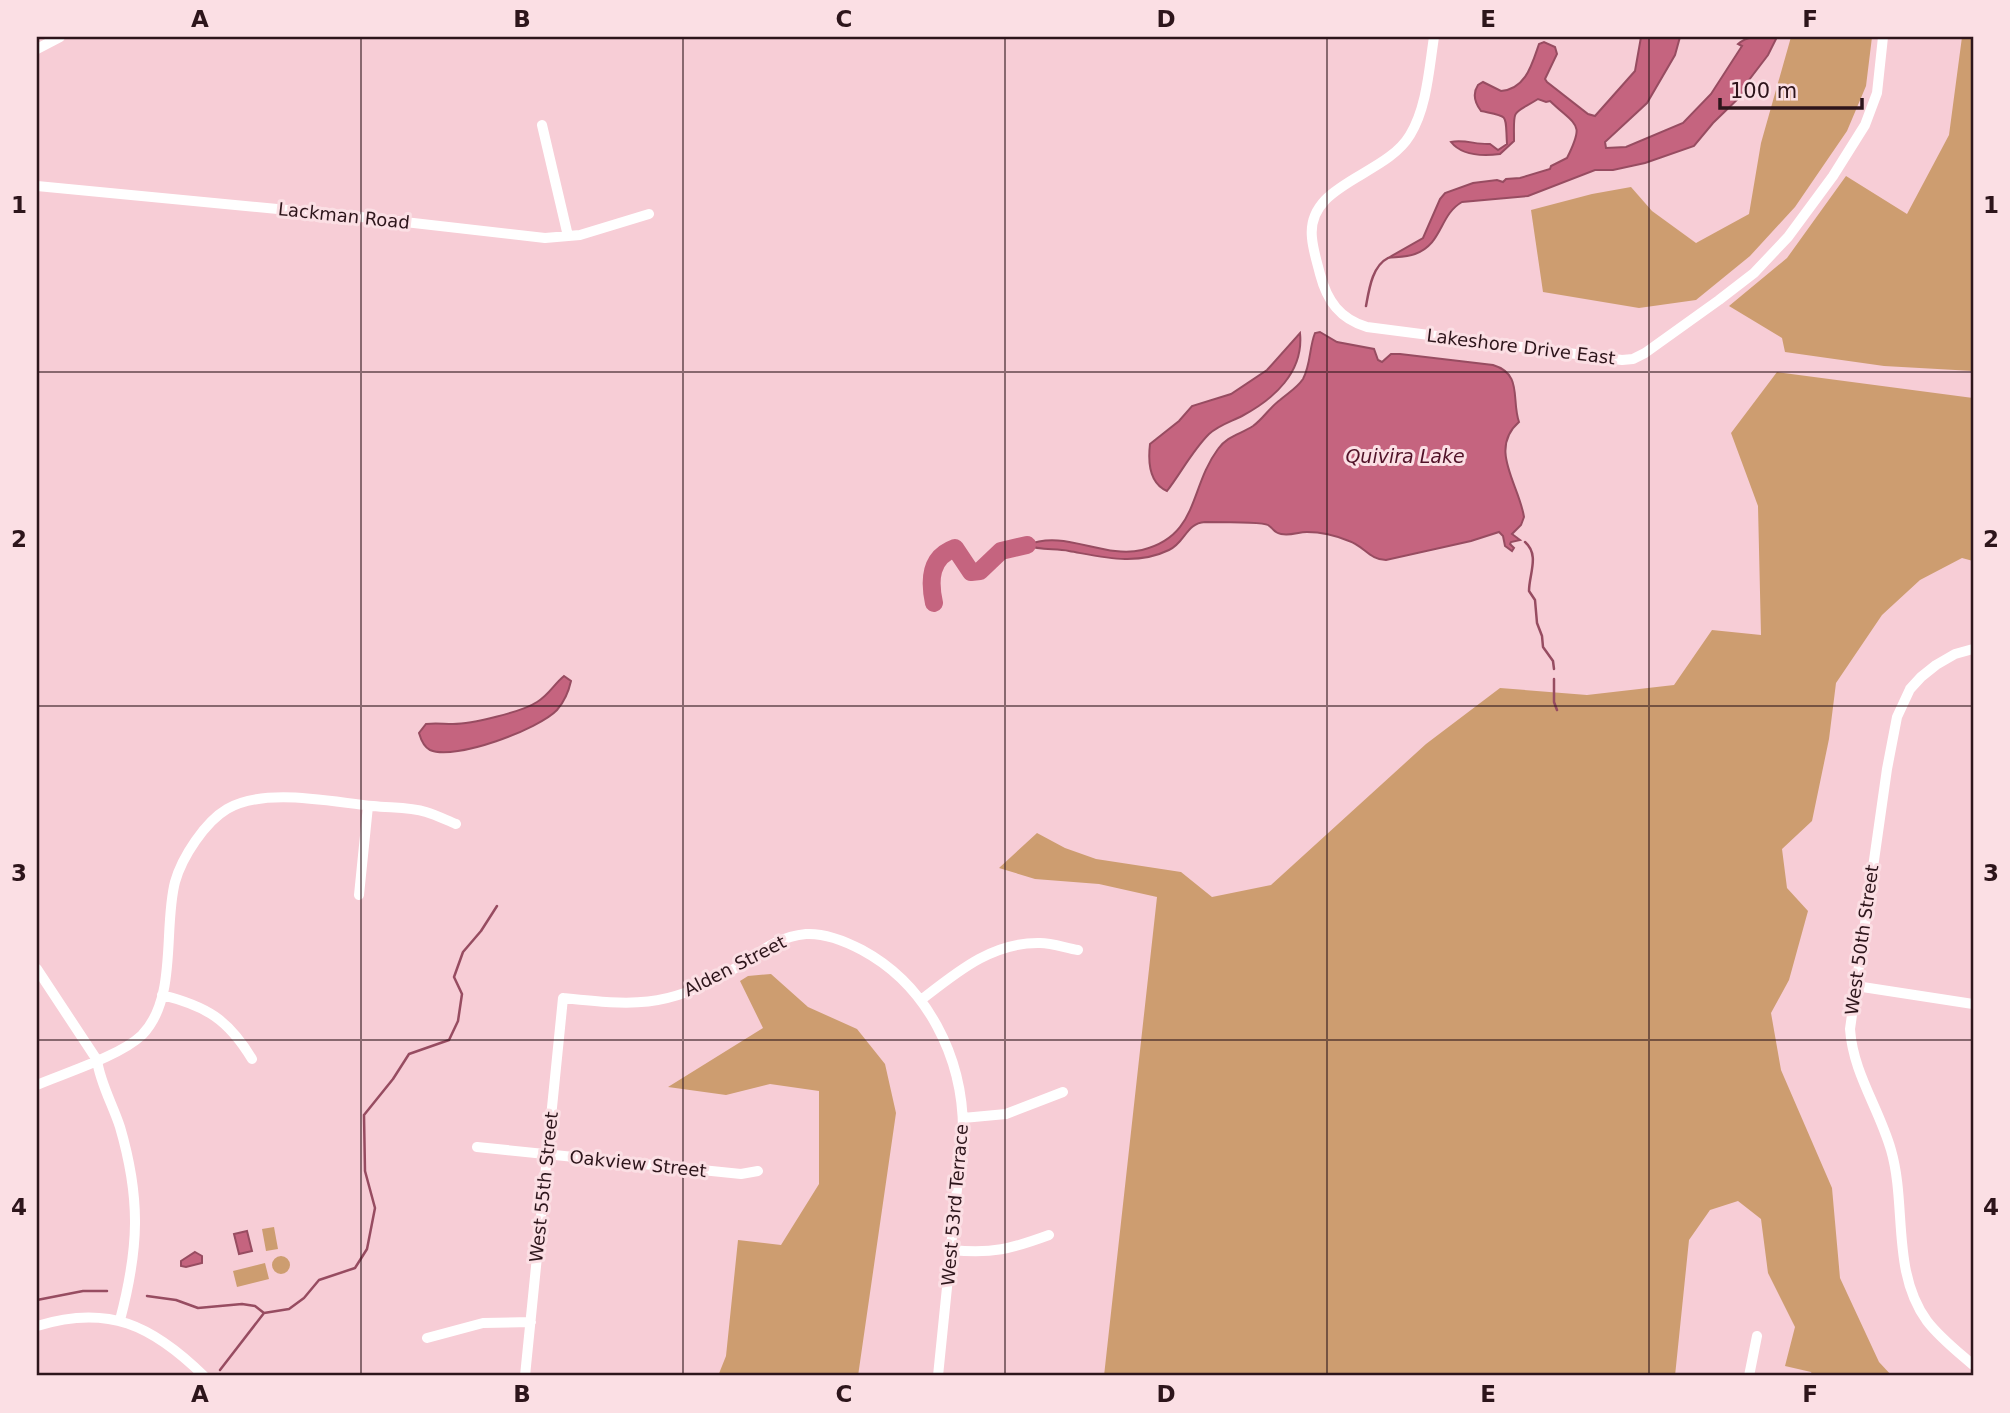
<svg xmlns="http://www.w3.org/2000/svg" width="2010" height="1413" font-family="'DejaVu Sans',sans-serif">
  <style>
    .green { fill: #cd9d70 }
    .water { fill: #c5647f; stroke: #974c61; stroke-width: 2 }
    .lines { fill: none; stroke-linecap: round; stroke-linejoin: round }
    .stream { stroke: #974c61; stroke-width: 2.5 }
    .river { stroke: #c5647f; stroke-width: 18 }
    .street { stroke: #fff; stroke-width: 10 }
    .grid { fill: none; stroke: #2d151b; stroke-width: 2; stroke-opacity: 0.55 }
    .labels { text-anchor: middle; stroke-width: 6; stroke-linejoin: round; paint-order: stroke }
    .street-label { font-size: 18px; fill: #2d151b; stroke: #fbdfe4 }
    .water-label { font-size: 19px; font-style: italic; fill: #511228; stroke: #fbdfe4 }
    .neatline { fill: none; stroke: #2d151b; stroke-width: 2.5 }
    .grid-label { font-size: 23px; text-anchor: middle; font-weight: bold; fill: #2d151b }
  </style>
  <rect width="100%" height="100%" fill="#f7cdd6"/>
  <path class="green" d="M1791,37H1872L1866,86L1847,131L1795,207L1750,256L1696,300L1639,308L1543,292L1531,210L1592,194L1631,187L1652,211L1696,243L1749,214L1761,143Z
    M1962,37H1973V371L1884,366L1785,352L1782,338L1729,306L1787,258L1846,176L1907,214L1949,135Z
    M1777,372L1973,398V561L1962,558L1920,580L1882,615L1836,683L1829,739L1812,821L1782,849L1787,888L1808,911L1789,980L1771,1013L1781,1070L1832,1188L1840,1278L1879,1362L1892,1376H1813L1811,1372L1785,1366L1795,1327L1768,1273L1761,1219L1738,1201L1710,1210L1689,1240L1675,1376H1104L1157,897L1099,884L1035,879L999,868L1037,833L1065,848L1096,859L1181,872L1212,897L1271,885L1426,744L1500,688L1587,695L1674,685L1712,630L1761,635L1758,506L1731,433Z
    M771,974L808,1007L857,1029L885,1064L896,1113L858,1376H718L726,1356L738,1240L781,1245L819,1184V1091L770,1084L726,1095L668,1087L763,1028L740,981L748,976Z
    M274,1227L278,1249L266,1251L262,1229Z
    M272 1265a9 9 0 1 1 18 0a9 9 0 1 1-18 0Z
    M265,1263L269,1279L237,1287L233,1271Z"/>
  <path class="water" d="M1641,37H1680L1675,55L1647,103L1605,142L1606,148L1626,147L1683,123L1711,94L1742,46L1738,44C1749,34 1763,37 1777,37L1768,55L1749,80L1742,95L1713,123L1694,146L1645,163L1613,170H1595L1528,196L1462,202C1439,215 1443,244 1415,254C1407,257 1396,257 1388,258L1423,238L1440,199L1445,193L1473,183L1497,180L1503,182L1506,179L1520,178L1550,169L1551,166L1567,158C1585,122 1577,127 1550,101L1546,102L1538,99C1511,116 1514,107 1514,141L1500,154C1484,156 1462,156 1451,142C1464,139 1477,145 1490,144L1498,150L1507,144C1505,113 1510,117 1481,111C1475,103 1472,94 1478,85L1483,82L1501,91C1526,89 1532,64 1539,44L1544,42L1555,47L1557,54L1545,79L1547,82L1588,114L1595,116L1635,71Z
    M1320,332L1337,342L1374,349L1378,360L1382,362L1391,354H1400L1493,365C1523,374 1511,399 1519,422C1488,449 1519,484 1524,517L1521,525L1512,534L1520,540L1511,542L1510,544L1514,548L1512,551L1505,546L1503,536L1499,532L1471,541L1386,560C1370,560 1364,546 1349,541C1337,536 1321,532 1307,532C1298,532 1291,536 1281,534C1274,533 1274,529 1268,525C1263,522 1215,522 1205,522C1186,523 1185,543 1169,550C1136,566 1103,557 1069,551C1055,548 1040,551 1027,545C1065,529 1103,559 1142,550C1199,536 1189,488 1218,449C1227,436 1241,434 1253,426C1263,419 1270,407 1280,400C1288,393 1297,388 1303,379C1311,364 1309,348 1315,333Z
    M1300,333C1304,372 1274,399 1242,416C1230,422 1219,425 1209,434C1192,451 1181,473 1167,491C1149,483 1148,461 1150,444L1179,421L1192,406L1231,394L1267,370Z
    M564,676L571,681C569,690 564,702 557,710C539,729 455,761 430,750C424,747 421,740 419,733L426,724C436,723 443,724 453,724C471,724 522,712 537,702C549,695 554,684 564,676Z
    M247,1231L252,1251L239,1254L234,1234Z
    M195,1252L202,1256V1263L186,1267L181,1266V1261Z"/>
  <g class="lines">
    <path class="stream" d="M1366,306C1369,290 1372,266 1388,258
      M1525,542C1540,555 1529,574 1529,591L1535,600L1537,623L1542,636L1543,647L1553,661L1554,669
      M1554,679V702L1557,710
      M147,1296L176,1300L198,1308L242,1304L255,1306L264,1313
      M37,1300L83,1291H107
      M220,1370L264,1313L289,1309L304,1298L319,1280L355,1268L367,1249L375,1208L365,1171L364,1115L393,1079L409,1054L449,1040L458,1021L462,994L454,977L463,952L481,931L497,906"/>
    <path class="river" d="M934,603C929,580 930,557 955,548L971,572L980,571L1001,551L1027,545"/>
    <path class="street" d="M1434,37C1429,69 1427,107 1410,135C1385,177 1306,183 1312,238C1313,250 1317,262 1320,274C1327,301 1340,319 1367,327L1622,360L1633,359L1645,353L1719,300L1754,273L1788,237L1833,176L1865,125L1877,93L1883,37
      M37,49L60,37
      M542,125L568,236
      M37,186L361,217L545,238L580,235L649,214
      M1973,649L1955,654L1936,665L1921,677L1910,689L1897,717L1887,769L1850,1029C1853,1073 1879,1108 1891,1150C1907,1205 1891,1272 1927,1321C1940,1338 1957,1351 1973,1365
      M359,895L368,806
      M37,969L97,1060C100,1083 113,1105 120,1127C141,1199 139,1248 120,1320
      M1856,986L1973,1004
      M162,995C206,1006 228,1019 252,1059
      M921,1000C957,972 992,942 1040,943C1052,943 1066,948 1078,950
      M37,1085C65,1073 120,1056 142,1035C178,998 163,928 175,882C182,857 205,822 227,809C265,787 331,802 373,806C390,808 410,807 426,812C436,815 446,820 456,824
      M963,1118L1006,1114L1063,1092
      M477,1147L741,1174L758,1171
      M952,1250C992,1254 1011,1249 1049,1235
      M37,1326C108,1304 152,1325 204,1376
      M427,1338L483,1323L531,1322
      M525,1376L563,998C631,1005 665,1009 727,973C754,958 773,937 806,934C826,933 845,941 862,950C927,985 963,1057 963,1130L938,1376
      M1749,1376L1757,1336"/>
  </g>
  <path class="grid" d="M361,37V1376M683,37V1376M1005,37V1376M1327,37V1376M1649,37V1376M37,372H1973M37,706H1973M37,1040H1973"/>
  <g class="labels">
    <g class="street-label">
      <text transform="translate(344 216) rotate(6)" y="6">Lackman Road</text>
      <text transform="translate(1521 347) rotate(7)" y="6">Lakeshore Drive East</text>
      <text transform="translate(1862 940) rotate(-82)" y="6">West 50th Street</text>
      <text transform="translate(735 966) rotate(-27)" y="6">Alden Street</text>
      <text transform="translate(638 1164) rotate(6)" y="6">Oakview Street</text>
      <text transform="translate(544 1187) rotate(-84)" y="6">West 55th Street</text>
      <text transform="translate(955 1205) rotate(-85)" y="6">West 53rd Terrace</text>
    </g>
    <g class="water-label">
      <text x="1405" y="463">Quivira Lake</text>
    </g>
  </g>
  <rect width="2010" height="1413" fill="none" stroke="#fbdfe4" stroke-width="77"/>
  <path d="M1720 98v10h142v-10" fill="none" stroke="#2d151b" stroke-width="3.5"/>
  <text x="1730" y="98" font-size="21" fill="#2d151b" stroke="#fbdfe4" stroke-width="5" paint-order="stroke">100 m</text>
  <rect x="38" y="38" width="1934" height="1336" class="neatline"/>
  <g class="grid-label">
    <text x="200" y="27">A</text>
    <text x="522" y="27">B</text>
    <text x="844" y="27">C</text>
    <text x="1166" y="27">D</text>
    <text x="1488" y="27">E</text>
    <text x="1810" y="27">F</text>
    <text x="19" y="213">1</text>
    <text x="1991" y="213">1</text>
    <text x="19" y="547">2</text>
    <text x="1991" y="547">2</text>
    <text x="19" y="881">3</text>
    <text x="1991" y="881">3</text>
    <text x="19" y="1215">4</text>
    <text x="1991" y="1215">4</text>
    <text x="200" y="1402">A</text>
    <text x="522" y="1402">B</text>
    <text x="844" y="1402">C</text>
    <text x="1166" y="1402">D</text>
    <text x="1488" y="1402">E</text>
    <text x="1810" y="1402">F</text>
  </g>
</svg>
